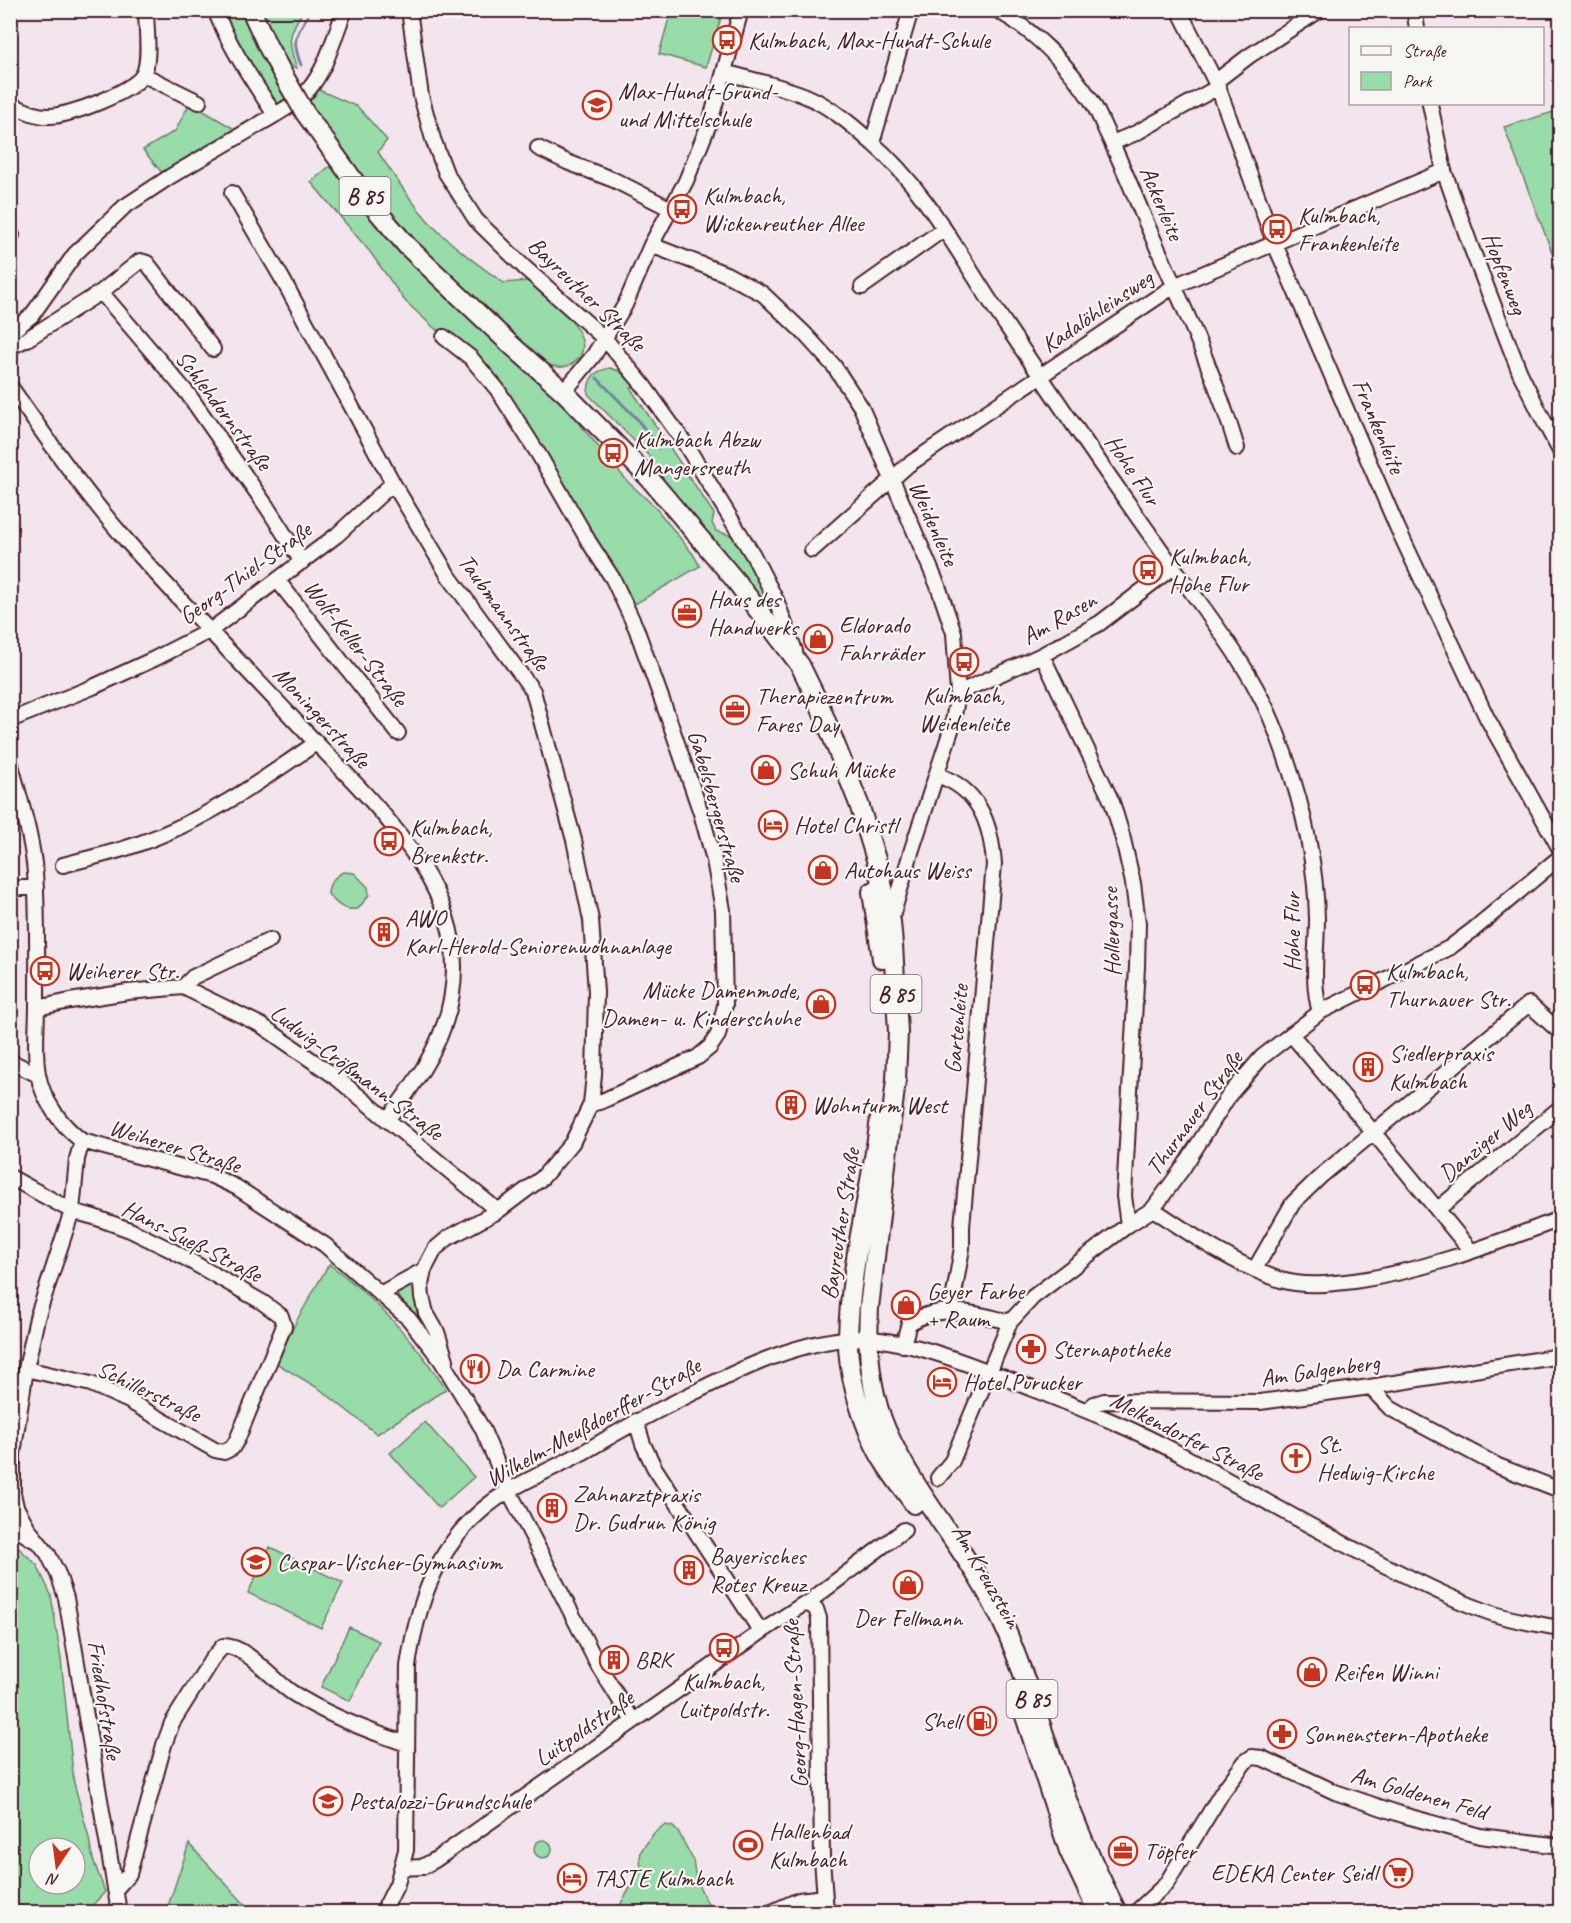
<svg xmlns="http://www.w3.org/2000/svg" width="1571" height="1923" font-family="Caveat,sans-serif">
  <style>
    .green { fill: #97dca9; stroke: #707e6a; stroke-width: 1.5; fill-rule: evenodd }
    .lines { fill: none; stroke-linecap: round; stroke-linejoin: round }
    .stream { stroke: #7384a0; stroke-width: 3 }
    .minor-casing { stroke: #4a1f2b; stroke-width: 18 }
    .major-casing { stroke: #4a1f2b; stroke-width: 22 }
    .minor { stroke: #f6f6f2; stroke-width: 14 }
    .major { stroke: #f6f6f2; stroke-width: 18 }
    .major-bridge-casing { stroke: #4a1f2b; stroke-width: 22; stroke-linecap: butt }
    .major-bridge { stroke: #f6f6f2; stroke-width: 18 }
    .labels { text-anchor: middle; stroke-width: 4.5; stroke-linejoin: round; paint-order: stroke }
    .shield { fill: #f6f6f2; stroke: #7e6067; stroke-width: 1.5 }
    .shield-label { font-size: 22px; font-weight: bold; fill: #4a1f2b }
    .poi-label { font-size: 24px; fill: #4a1f2b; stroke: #f6f6f2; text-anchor: start }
    .street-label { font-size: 24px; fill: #4a1f2b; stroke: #f6f6f2 }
  </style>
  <rect width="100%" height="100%" fill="#f2e5ed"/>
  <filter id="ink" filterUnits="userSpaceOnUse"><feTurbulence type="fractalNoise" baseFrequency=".0167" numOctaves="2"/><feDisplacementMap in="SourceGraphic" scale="12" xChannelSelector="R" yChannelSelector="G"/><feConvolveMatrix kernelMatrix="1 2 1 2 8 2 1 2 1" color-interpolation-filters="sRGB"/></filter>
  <g filter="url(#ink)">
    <path class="green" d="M215,11H244L289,106L275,115Z
      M259,11H303C288,34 287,42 297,68L288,65Z
      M671,11H723L706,67L659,54Z
      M319,90L358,107L387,140L378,152C397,180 416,210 441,234C461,252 482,268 504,283L527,281C545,294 602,337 576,361C565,371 554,367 541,362L430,258L367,186L304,100Z
      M190,103L238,131L164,175L143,150L175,131Z
      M1560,110V273L1504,127Z
      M337,160L367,199L564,392L561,402L628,482L654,506L693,554L700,566L635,604L623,600L508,406L444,337L405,301L370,252L311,182Z
      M610,368L619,371L634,385L631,389L714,514L712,523L716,531L733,536L751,562L771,604L770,608L765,605L660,480L650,457L588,394C588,377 595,371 610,368Z
      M343,872L354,873L368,887L369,895L358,909C344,911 337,905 328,894C328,884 334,877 343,872Z
      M329,1264C365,1291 398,1323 425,1359C432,1369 439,1379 446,1389L377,1434L321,1390L276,1363L297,1320Z
      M416,1278L431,1332L396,1294L395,1291Z
      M425,1422L474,1477L439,1508L390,1453Z
      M11,1541L37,1565L51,1595L61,1659L74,1783L88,1834L93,1859L105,1892L86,1912H11ZM39,1848H75V1884H39Z
      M270,1547L343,1583L321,1628L248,1593Z
      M349,1627L379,1641L350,1701L321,1687Z
      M664,1825L672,1826L679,1833L693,1860L696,1880L712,1912H616L641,1869L640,1859L641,1851L654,1833Z
      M534 1849a9 9 0 1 1 18 0a9 9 0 1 1-18 0Z
      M189,1844L252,1912H166Z"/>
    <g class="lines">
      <path class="stream" d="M301,65C290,37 297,35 311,10
        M597,378L637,419L659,448"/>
      <g class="minor-casing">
        <path id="minor" d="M409,10L421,96L433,139L446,173L476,220L525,268L605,339L644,386L684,442L753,555L776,600L795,651
          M997,10C1036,32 1066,63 1091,100C1097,110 1102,122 1107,133C1121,162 1133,191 1145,220C1178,295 1214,370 1237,448
          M1179,10L1218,87L1274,242L1398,529L1487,718L1560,849
          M1414,10L1417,28
          M724,72C751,80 783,86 808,97C831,107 852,125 870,141C929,191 963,263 1006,325C1058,403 1112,481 1166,557C1207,614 1254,670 1278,736C1300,794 1316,856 1317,919C1317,951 1311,981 1320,1012
          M144,75L199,102
          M1215,82L1249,56L1320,10
          M10,104C23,110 37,117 50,116C69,116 133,92 143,75C151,61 146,27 146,10
          M1430,104L1444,171L1471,247L1520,373L1547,427L1560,451
          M275,115C286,108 301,100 309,89C327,68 334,36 345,10
          M872,143L911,10
          M1112,143L1136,133L1218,87
          M538,148L567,162L614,180L671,209
          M232,193L283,280L393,483L448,575L533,691L574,840L591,920L596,992L594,1075L591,1104
          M10,234L12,235
          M651,245L726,274L763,294L804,333L834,366L861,407L938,586L954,633L958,693L952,727L912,849L891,920
          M862,287L944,229
          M101,292L188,394L267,507L302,562
          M10,333L32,315L75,254L124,207L171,176L275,115C253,81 230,48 215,10
          M10,347L27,339L101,292L140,261L147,263L213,349
          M10,386C47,439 84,492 126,540C182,604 243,665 301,727C356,785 439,860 452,941C463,1014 429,1065 387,1120
          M564,392L594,355L625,305L651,245L686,181L711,119L741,10
          M812,550L908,465L1174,286L1444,171
          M278,581L398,733
          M1042,655L1112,802L1122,835L1133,883L1138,923L1137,967L1124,1196L1128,1225
          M958,693L1042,655L1100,623L1173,567
          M10,720L93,687L154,659L211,630L337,535L393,483
          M10,761C19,797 32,835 35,873C38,916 37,961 37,1005C37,1028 34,1051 38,1074C43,1101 61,1125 82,1141L212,1176L236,1187L325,1245L409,1319L441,1360L466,1401L482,1428L509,1491L598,1665L633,1721
          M937,775C979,789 991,823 994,864L962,1227V1248L952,1306L955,1310
          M63,865C88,858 114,853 138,844C204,821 260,782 316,743
          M10,889L36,887
          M183,987L193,977L270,940
          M37,1008L70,1001L128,992L183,987L261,1025L333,1075L498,1211
          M1291,1034L1404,1169L1471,1251
          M10,1061L38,1075
          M82,1141L77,1159L72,1211L37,1318L26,1369L13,1454V1493L16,1507L29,1530L48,1554L58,1574L66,1598L119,1912
          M10,1177L72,1211L94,1217L130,1230L171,1250L262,1302L281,1316L284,1326L237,1440L232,1448L224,1452L215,1450L127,1400L91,1384L26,1369
          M1153,1209C1193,1236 1235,1265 1281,1280C1305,1287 1330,1284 1354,1281C1426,1271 1493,1244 1560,1219
          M1438,1209L1560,1108
          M1255,1269L1293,1203L1322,1175L1529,1004L1560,1032
          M424,1270L421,1285L422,1297L426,1313L437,1332L446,1360
          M380,1294L424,1270L435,1249L448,1238L498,1211L542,1178L572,1143L591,1104L600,1102L698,1057L710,1047L718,1035L725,1005L723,910L714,860L701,813L667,714L636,628L613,579L589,542L539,455L497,389L471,358L444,337
          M903,1345L909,1323C943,1302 975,1314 1010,1322
          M1370,1387L1390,1408L1406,1417L1498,1466L1560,1490
          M1087,1411L1094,1404L1104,1401L1260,1402L1370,1387L1560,1356
          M636,1421L643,1444L654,1467L761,1632
          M938,1478L952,1461L1010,1322L1033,1297L1128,1225L1153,1209L1183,1168L1230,1094L1262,1057L1320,1012L1449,948L1473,930L1560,857
          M10,1525L34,1540
          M809,1604L816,1609L819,1618L822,1859L826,1912
          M402,1868L422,1867L435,1860L761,1632L802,1605L809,1604L815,1597L904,1530
          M115,1890L129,1874L164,1745L172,1723L212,1659L223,1646C246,1645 272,1679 291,1692C326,1715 368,1731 407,1744
          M383,1912L397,1884L406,1850L408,1666C419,1592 443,1530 510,1490C536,1475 563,1464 589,1449C622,1429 656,1411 691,1394C739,1370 790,1345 844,1339C894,1333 969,1364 1015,1382C1070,1404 1126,1425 1178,1453C1246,1490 1313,1528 1382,1564C1419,1582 1455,1601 1494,1614C1515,1621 1539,1624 1560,1628
          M772,1912L799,1900L824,1897
          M1136,1912L1166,1884L1223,1791L1245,1762L1252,1757L1262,1758L1335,1792L1403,1815L1480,1836L1560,1846"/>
      </g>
      <g class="major-casing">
        <path id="major" d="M251,10L268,47L285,78
          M305,113L367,199L407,246L509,343L564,392L649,478L735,580L800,665L820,706L859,804L878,866L891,922L893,945L898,1032L896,1080L869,1308C867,1347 870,1392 886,1429C917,1500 974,1557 1005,1628C1033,1692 1050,1761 1077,1825C1089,1855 1103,1884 1117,1912
          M872,892L882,959
          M880,1118C871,1191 850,1263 848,1337C847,1368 859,1411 872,1439C882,1463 899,1483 914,1504
          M1024,1713L1069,1851L1098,1912"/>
      </g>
      <use href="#minor" class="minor"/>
      <use href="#major" class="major"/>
      <g class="major-bridge-casing">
        <path id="major-bridge" d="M285,78L305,113"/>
      </g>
      <use href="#major-bridge" class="major-bridge"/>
    </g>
  </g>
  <defs>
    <g id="bus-ring" transform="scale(1.5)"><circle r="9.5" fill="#f6f6f2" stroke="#c8321e" stroke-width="1.5"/><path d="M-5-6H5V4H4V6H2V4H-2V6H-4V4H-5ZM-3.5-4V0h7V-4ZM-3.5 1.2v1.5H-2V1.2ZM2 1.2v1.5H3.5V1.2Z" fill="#c8321e"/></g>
    <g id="school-ring" transform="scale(1.5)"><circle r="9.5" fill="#f6f6f2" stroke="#c8321e" stroke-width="1.5"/><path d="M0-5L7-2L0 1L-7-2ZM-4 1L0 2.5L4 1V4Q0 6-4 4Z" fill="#c8321e"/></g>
    <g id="office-ring" transform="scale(1.5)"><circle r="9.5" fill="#f6f6f2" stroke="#c8321e" stroke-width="1.5"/><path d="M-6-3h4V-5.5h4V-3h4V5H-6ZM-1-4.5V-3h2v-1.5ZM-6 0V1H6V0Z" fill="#c8321e"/></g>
    <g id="shop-ring" transform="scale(1.5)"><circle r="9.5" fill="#f6f6f2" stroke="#c8321e" stroke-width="1.5"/><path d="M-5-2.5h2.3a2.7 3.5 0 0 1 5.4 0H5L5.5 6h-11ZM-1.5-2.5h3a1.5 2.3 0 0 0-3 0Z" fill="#c8321e"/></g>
    <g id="hotel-ring" transform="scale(1.5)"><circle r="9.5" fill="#f6f6f2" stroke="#c8321e" stroke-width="1.5"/><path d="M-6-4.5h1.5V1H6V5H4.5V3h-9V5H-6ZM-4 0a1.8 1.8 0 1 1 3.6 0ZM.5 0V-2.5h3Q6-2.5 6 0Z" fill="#c8321e"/></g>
    <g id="building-ring" transform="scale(1.5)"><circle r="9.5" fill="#f6f6f2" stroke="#c8321e" stroke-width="1.5"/><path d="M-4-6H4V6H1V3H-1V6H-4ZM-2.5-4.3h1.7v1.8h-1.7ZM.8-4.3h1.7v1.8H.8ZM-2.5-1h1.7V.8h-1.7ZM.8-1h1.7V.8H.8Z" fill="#c8321e"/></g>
    <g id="pharmacy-ring" transform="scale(1.5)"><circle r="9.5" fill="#f6f6f2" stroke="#c8321e" stroke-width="1.5"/><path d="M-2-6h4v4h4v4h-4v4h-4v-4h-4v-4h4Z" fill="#c8321e"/></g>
    <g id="restaurant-ring" transform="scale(1.5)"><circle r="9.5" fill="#f6f6f2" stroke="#c8321e" stroke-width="1.5"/><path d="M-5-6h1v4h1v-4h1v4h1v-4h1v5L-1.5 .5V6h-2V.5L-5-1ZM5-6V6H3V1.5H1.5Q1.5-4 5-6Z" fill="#c8321e"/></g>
    <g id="church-ring" transform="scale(1.5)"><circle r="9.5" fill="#f6f6f2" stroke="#c8321e" stroke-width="1.5"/><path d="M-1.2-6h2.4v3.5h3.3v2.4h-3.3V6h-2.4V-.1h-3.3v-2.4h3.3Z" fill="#c8321e"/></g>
    <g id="fuel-ring" transform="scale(1.5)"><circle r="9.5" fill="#f6f6f2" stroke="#c8321e" stroke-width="1.5"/><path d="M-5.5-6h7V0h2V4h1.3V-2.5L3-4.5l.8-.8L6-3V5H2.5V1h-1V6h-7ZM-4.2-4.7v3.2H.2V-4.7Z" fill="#c8321e"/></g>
    <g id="stadium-ring" transform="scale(1.5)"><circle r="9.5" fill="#f6f6f2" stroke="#c8321e" stroke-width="1.5"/><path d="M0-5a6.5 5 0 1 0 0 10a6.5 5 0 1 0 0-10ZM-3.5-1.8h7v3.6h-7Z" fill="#c8321e"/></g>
    <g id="supermarket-ring" transform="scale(1.5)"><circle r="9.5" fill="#f6f6f2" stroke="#c8321e" stroke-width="1.5"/><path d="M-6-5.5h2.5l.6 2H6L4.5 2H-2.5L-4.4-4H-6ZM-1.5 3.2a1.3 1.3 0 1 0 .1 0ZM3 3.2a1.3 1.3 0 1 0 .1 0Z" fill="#c8321e"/></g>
  </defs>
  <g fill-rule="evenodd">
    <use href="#bus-ring" x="727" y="40"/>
    <use href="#school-ring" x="597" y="105"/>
    <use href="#bus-ring" x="682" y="209"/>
    <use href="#bus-ring" x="1277" y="229"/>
    <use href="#bus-ring" x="613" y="453"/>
    <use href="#bus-ring" x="1148" y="570"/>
    <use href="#office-ring" x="687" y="613"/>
    <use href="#shop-ring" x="818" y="639"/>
    <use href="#bus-ring" x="964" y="662"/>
    <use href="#office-ring" x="735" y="710"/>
    <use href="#shop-ring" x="766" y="770"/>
    <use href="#hotel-ring" x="773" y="825"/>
    <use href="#bus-ring" x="389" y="841"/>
    <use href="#shop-ring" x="823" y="870"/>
    <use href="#building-ring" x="384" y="932"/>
    <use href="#bus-ring" x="45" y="971"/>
    <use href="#bus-ring" x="1365" y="985"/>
    <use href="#shop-ring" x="821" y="1004"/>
    <use href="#building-ring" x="1368" y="1067"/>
    <use href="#building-ring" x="791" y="1105"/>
    <use href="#shop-ring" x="906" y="1305"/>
    <use href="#pharmacy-ring" x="1031" y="1349"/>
    <use href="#restaurant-ring" x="475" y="1369"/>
    <use href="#hotel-ring" x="942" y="1382"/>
    <use href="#church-ring" x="1296" y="1458"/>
    <use href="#building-ring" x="552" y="1508"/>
    <use href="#school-ring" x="256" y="1562"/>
    <use href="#building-ring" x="689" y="1570"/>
    <use href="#shop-ring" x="908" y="1585"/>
    <use href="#bus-ring" x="724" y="1648"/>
    <use href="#building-ring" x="614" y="1660"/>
    <use href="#shop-ring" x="1312" y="1672"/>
    <use href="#fuel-ring" x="982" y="1721"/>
    <use href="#pharmacy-ring" x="1282" y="1734"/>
    <use href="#school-ring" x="328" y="1801"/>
    <use href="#stadium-ring" x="748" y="1845"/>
    <use href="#office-ring" x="1123" y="1851"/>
    <use href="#supermarket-ring" x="1398" y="1873"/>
    <use href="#hotel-ring" x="572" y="1878"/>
  </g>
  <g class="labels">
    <g class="shield">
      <rect x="339.5" y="177" width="51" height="38" rx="4.5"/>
      <rect x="870.5" y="975" width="51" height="38" rx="4.5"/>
      <rect x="1006.5" y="1680" width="51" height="38" rx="4.5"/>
    </g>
    <g class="shield-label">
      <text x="365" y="204">B 85</text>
      <text x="896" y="1002">B 85</text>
      <text x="1032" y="1707">B 85</text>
    </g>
    <g class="poi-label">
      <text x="748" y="48">Kulmbach, Max-Hundt-Schule</text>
      <text x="618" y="99">Max-Hundt-Grund-<tspan x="618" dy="28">und Mittelschule</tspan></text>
      <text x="703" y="203">Kulmbach,<tspan x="703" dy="28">Wickenreuther Allee</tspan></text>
      <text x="1298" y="223">Kulmbach,<tspan x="1298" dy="28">Frankenleite</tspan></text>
      <text x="634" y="447">Kulmbach Abzw<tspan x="634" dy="28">Mangersreuth</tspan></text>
      <text x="1169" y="564">Kulmbach,<tspan x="1169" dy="28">Hohe Flur</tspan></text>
      <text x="708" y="607">Haus des<tspan x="708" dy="28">Handwerks</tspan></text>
      <text x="839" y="633">Eldorado<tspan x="839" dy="28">Fahrräder</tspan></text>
      <text x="964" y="703" text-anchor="middle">Kulmbach,<tspan x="964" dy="28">Weidenleite</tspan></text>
      <text x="756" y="704">Therapiezentrum<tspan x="756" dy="28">Fares Day</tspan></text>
      <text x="787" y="778">Schuh Mücke</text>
      <text x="794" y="833">Hotel Christl</text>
      <text x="410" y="835">Kulmbach,<tspan x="410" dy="28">Brenkstr.</tspan></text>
      <text x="844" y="878">Autohaus Weiss</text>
      <text x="405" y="926">AWO<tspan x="405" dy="28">Karl-Herold-Seniorenwohnanlage</tspan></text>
      <text x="66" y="979">Weiherer Str.</text>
      <text x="1386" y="979">Kulmbach,<tspan x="1386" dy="28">Thurnauer Str.</tspan></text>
      <text x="800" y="998" text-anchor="end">Mücke Damenmode,<tspan x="800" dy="28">Damen- u. Kinderschuhe</tspan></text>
      <text x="1389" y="1061">Siedlerpraxis<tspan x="1389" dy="28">Kulmbach</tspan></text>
      <text x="812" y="1113">Wohnturm West</text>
      <text x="927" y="1299">Geyer Farbe<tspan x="927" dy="28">+ Raum</tspan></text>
      <text x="1052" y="1357">Sternapotheke</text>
      <text x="496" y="1377">Da Carmine</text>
      <text x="963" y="1390">Hotel Purucker</text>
      <text x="1317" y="1452">St.<tspan x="1317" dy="28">Hedwig-Kirche</tspan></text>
      <text x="573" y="1502">Zahnarztpraxis<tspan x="573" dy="28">Dr. Gudrun König</tspan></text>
      <text x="710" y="1564">Bayerisches<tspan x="710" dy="28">Rotes Kreuz</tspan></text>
      <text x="277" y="1570">Caspar-Vischer-Gymnasium</text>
      <text x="908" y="1626" text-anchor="middle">Der Fellmann</text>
      <text x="635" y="1668">BRK</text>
      <text x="1333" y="1680">Reifen Winni</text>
      <text x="724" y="1689" text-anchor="middle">Kulmbach,<tspan x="724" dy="28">Luitpoldstr.</tspan></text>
      <text x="961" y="1729" text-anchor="end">Shell</text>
      <text x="1303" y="1742">Sonnenstern-Apotheke</text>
      <text x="349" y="1809">Pestalozzi-Grundschule</text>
      <text x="769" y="1839">Hallenbad<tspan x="769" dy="28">Kulmbach</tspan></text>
      <text x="1144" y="1859">Töpfer</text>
      <text x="1377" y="1881" text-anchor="end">EDEKA Center Seidl</text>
      <text x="593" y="1886">TASTE Kulmbach</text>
    </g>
    <g class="street-label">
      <text transform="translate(1162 203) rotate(67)" y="8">Ackerleite</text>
      <text transform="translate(1505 273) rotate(69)" y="8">Hopfenweg</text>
      <text transform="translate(587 294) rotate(44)" y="8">Bayreuther Straße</text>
      <text transform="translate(1097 311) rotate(-34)" y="8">Kadalöhleinsweg</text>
      <text transform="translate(224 410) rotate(53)" y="8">Schlehdornstraße</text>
      <text transform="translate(1379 426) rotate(67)" y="8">Frankenleite</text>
      <text transform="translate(1133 470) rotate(56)" y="8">Hohe Flur</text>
      <text transform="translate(934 523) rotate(66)" y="8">Weidenleite</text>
      <text transform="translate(245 573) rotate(-36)" y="8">Georg-Thiel-Straße</text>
      <text transform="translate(504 612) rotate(54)" y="8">Taubmannstraße</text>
      <text transform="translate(1059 618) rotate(-30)" y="8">Am Rasen</text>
      <text transform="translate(356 643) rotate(52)" y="8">Wolf-Keller-Straße</text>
      <text transform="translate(322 717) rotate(47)" y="8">Moningerstraße</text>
      <text transform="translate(717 806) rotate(74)" y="8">Gabelsbergerstraße</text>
      <text transform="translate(1111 932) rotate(-92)" y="8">Hollergasse</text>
      <text transform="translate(1292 932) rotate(-90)" y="8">Hohe Flur</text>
      <text transform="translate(956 1029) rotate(-85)" y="8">Gartenleite</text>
      <text transform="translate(357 1072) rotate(37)" y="8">Ludwig-Crößmann-Straße</text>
      <text transform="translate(1194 1113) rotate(-54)" y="8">Thurnauer Straße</text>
      <text transform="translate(1485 1141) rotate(-40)" y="8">Danziger Weg</text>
      <text transform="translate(175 1146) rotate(17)" y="8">Weiherer Straße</text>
      <text transform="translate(840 1224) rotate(-81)" y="8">Bayreuther Straße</text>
      <text transform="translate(192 1241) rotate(27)" y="8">Hans-Sueß-Straße</text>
      <text transform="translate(1320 1370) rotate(-8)" y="8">Am Galgenberg</text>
      <text transform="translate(149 1391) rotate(26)" y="8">Schillerstraße</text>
      <text transform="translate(593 1422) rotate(-29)" y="8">Wilhelm-Meußdoerffer-Straße</text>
      <text transform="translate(1187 1436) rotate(27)" y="8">Melkendorfer Straße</text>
      <text transform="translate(987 1576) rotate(60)" y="8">Am Kreuzstein</text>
      <text transform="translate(105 1700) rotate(81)" y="8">Friedhofstraße</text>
      <text transform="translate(795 1704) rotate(-93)" y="8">Georg-Hagen-Straße</text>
      <text transform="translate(584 1728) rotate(-35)" y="8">Luitpoldstraße</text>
      <text transform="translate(1419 1793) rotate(16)" y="8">Am Goldenen Feld</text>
    </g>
  </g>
  <rect width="1571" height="1923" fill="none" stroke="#f6f6f2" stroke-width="36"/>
  <rect x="18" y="18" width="1535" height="1887" fill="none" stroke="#4a1f2b" stroke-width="2" filter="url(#ink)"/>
  <rect x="1349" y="27" width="195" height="78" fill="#f6f6f2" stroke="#b1a0a2" stroke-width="1.5"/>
  <rect x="1361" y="46" width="30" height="9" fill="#f6f6f2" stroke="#b1a0a2" stroke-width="1.5"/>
  <text x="1403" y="57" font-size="18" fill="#4a1f2b">Straße</text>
  <rect x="1361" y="72" width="30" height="18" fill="#97dca9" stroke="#b1a0a2" stroke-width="1.5"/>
  <text x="1403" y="87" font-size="18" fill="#4a1f2b">Park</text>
  <g transform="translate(57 1866) rotate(193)"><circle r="28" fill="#f6f6f2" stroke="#b1a0a2" stroke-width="1.5"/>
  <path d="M0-4.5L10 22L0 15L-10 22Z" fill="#c8321e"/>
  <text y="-9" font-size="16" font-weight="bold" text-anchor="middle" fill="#4a1f2b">N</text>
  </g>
</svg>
